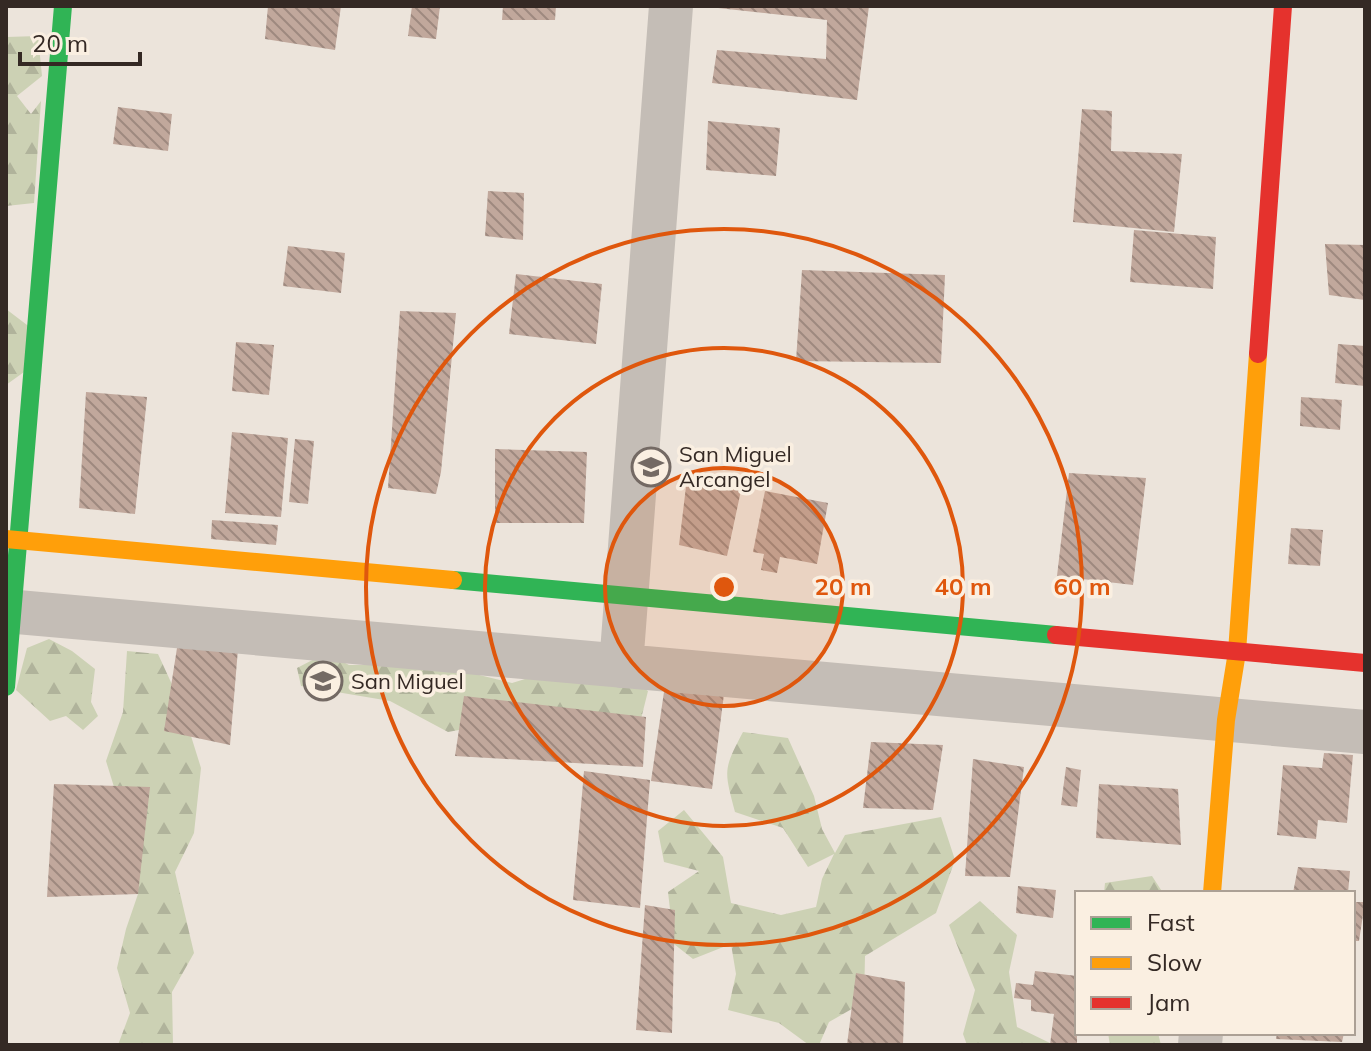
<svg xmlns="http://www.w3.org/2000/svg" width="1371" height="1051" font-family="Mulish,sans-serif">
  <style>
    .forest { fill: url(#forest-firs) }
    .building { fill: url(#building-back-hatch) }
    .lines { fill: none; stroke-linecap: round; stroke-linejoin: round }
    .street { stroke: #c4bdb6; stroke-width: 44 }
    .fast { stroke: #30b455; stroke-width: 18 }
    .slow { stroke: #ff9f0a; stroke-width: 18 }
    .jam { stroke: #e5322d; stroke-width: 18 }
    .ring { fill: none; stroke: #df570d; stroke-width: 4 }
    .labels { text-anchor: middle; stroke-width: 7; stroke-linejoin: round; paint-order: stroke }
    .poi-label { font-size: 22px; fill: #342924; stroke: #faefe1; text-anchor: start }
    .centre { fill: #df570d; stroke: #faefe1; stroke-width: 4 }
    .ring-label { font-size: 24px; text-anchor: middle; font-weight: bold; fill: #df570d; stroke: #faefe1; stroke-width: 7; stroke-linejoin: round; paint-order: stroke }
  </style>
  <defs>
    <pattern id="forest-firs" width="22" height="20" patternUnits="userSpaceOnUse" patternTransform="scale(2)"><rect width="22" height="20" fill="#ccd1b4"/><path d="M5 1l3.5 6h-7zM16 11l3.5 6h-7z" fill="#b0b39b"/></pattern>
    <pattern id="building-back-hatch" width="6" height="6" patternUnits="userSpaceOnUse" patternTransform="scale(2)"><rect width="6" height="6" fill="#c1a89c"/><path d="M-1 5l2 2M0 0l6 6M5-1l2 2" fill="none" stroke="#9e897f"/></pattern>
  </defs>
  <rect width="100%" height="100%" fill="#ece4db"/>
  <path class="forest" d="M38,36L42,76L17,96L31,114L41,101L34,203L6,206V37Z
    M6,309L31,328L24,372L6,385Z
    M49,639L72,651L95,669L91,702L98,716L83,730L66,716L50,721L16,690L27,648Z
    M127,651L158,654L181,704L201,768L194,833L175,872L194,953L172,992L173,1045H118L130,1013L117,968L126,929L138,894L124,856L123,816L106,761L123,712Z
    M326,653L349,665H390L467,672L512,683L548,672L619,673L648,691L639,727L512,720L448,732L390,701L301,686L297,668Z
    M743,732L788,738L814,796L822,829L835,853L845,835L941,817L955,860L936,913L865,956L864,1002L829,1022L819,1045H809L779,1023L728,1010L736,974L731,944L693,959L674,944L668,892L699,871L664,862L658,831L684,810L723,857L731,903L781,915L816,907L822,879L834,854L808,867L783,828L735,812C724,770 723,770 743,732Z
    M1152,876L1163,893H1104L1105,883Z
    M980,901L1017,935L1009,972L1017,1027L1050,1043V1045H967L963,1034L975,990L949,925Z
    M1108,1033H1158L1161,1045H1110Z"/>
  <path class="building" d="M268,6H341L335,50L265,39Z
    M412,6H440L436,39L408,36Z
    M503,6H556L555,20H502Z
    M719,6H869L857,100L712,83L717,50L826,59L827,20L718,8Z
    M118,107L172,114L168,151L113,144Z
    M1082,109L1112,111L1111,151L1182,154L1174,232L1073,222Z
    M708,121L780,128L776,176L706,170Z
    M488,191L524,193L523,240L485,236Z
    M1134,230L1216,237L1213,289L1130,282Z
    M1325,244L1365,245V300L1329,295Z
    M288,246L345,253L341,293L283,286Z
    M802,270L945,275L941,363L796,361Z
    M516,274L602,284L596,344L509,334Z
    M400,311L456,313L441,472L436,494L388,488Z
    M236,342L274,345L269,395L232,391Z
    M1338,344L1365,346V386L1335,383Z
    M86,392L147,397L135,514L79,508Z
    M1301,397L1342,400L1340,430L1300,426Z
    M232,432L288,438L281,517L225,513Z
    M295,439L314,441L308,504L289,502Z
    M495,449L587,452L584,523H495Z
    M688,470L743,481L727,556L679,545Z
    M1069,473L1146,478L1133,585L1057,576Z
    M765,491L828,503L817,564L780,557L777,573L761,570L764,554L753,552Z
    M212,520L278,525L276,545L211,539Z
    M1291,528L1323,530L1320,566L1288,564Z
    M177,648L238,649L230,745L164,731Z
    M665,685L724,694L712,789L651,781Z
    M464,696L646,717L643,767L455,756Z
    M871,742L943,745L933,810L863,808Z
    M1324,753L1353,755L1347,823L1318,820L1316,839L1277,835L1283,765L1322,768Z
    M973,759L1024,767L1010,877L965,876Z
    M1066,767L1081,770L1077,807L1061,805Z
    M584,771L650,780L640,908L573,900Z
    M54,784L150,787L138,894L47,897Z
    M1099,784L1178,789L1181,845L1096,838Z
    M1298,867L1350,871L1348,893H1293Z
    M1018,886L1056,890L1053,918L1016,913Z
    M1353,902H1365L1359,941H1353Z
    M645,905L675,910L672,1033L636,1030Z
    M1035,971L1077,976V1045H1050L1054,1014L1031,1011V1000L1014,998L1016,983L1033,985Z
    M856,973L905,982L903,1045H847Z
    M1277,1033H1344L1342,1042L1276,1039Z"/>
  <g class="lines">
    <path class="street" d="M6,611L1365,732
      M621,666L671,6
      M1200,1045L1201,1033"/>
    <path class="fast" d="M453,580L1056,635
      M6,687L63,6"/>
    <path class="slow" d="M6,539L453,580
      M1212,893L1226,720L1237,652L1258,354"/>
    <path class="jam" d="M1258,354L1283,6
      M1056,635L1365,663"/>
  </g>
  <circle cx="724" cy="587" r="119" fill="#df570d" fill-opacity=".12"/>
  <g class="ring">
    <circle cx="724" cy="587" r="119"/>
    <circle cx="724" cy="587" r="239"/>
    <circle cx="724" cy="587" r="358"/>
  </g>
  <defs>
    <g id="school-ring" transform="scale(2)"><circle r="9.5" fill="#faefe1" stroke="#746a64" stroke-width="1.5"/><path d="M0-5L7-2L0 1L-7-2ZM-4 1L0 2.5L4 1V4Q0 6-4 4Z" fill="#746a64"/></g>
  </defs>
  <g fill-rule="evenodd">
    <use href="#school-ring" x="651" y="467"/>
    <use href="#school-ring" x="323" y="681"/>
  </g>
  <g class="labels">
    <g class="poi-label">
      <text x="679" y="462">San Miguel<tspan x="679" dy="25">Arcangel</tspan></text>
      <text x="351" y="689">San Miguel</text>
    </g>
  </g>
  <circle cx="724" cy="587" r="12" class="centre"/>
  <g class="ring-label">
    <text x="843" y="595">20 m</text>
    <text x="963" y="595">40 m</text>
    <text x="1082" y="595">60 m</text>
  </g>
  <rect width="1371" height="1051" fill="none" stroke="#342924" stroke-width="16"/>
  <rect x="1075" y="891" width="280" height="144" fill="#faefe1" stroke="#aba095" stroke-width="2"/>
  <rect x="1091" y="917" width="40" height="12" fill="#30b455" stroke="#aba095" stroke-width="2"/>
  <text x="1147" y="931" font-size="24" fill="#342924">Fast</text>
  <rect x="1091" y="957" width="40" height="12" fill="#ff9f0a" stroke="#aba095" stroke-width="2"/>
  <text x="1147" y="971" font-size="24" fill="#342924">Slow</text>
  <rect x="1091" y="997" width="40" height="12" fill="#e5322d" stroke="#aba095" stroke-width="2"/>
  <text x="1147" y="1011" font-size="24" fill="#342924">Jam</text>
  <path d="M20 52v12h120v-12" fill="none" stroke="#342924" stroke-width="4"/>
  <text x="32" y="52" font-size="24" fill="#342924" stroke="#faefe1" stroke-width="6" paint-order="stroke">20 m</text>
</svg>
